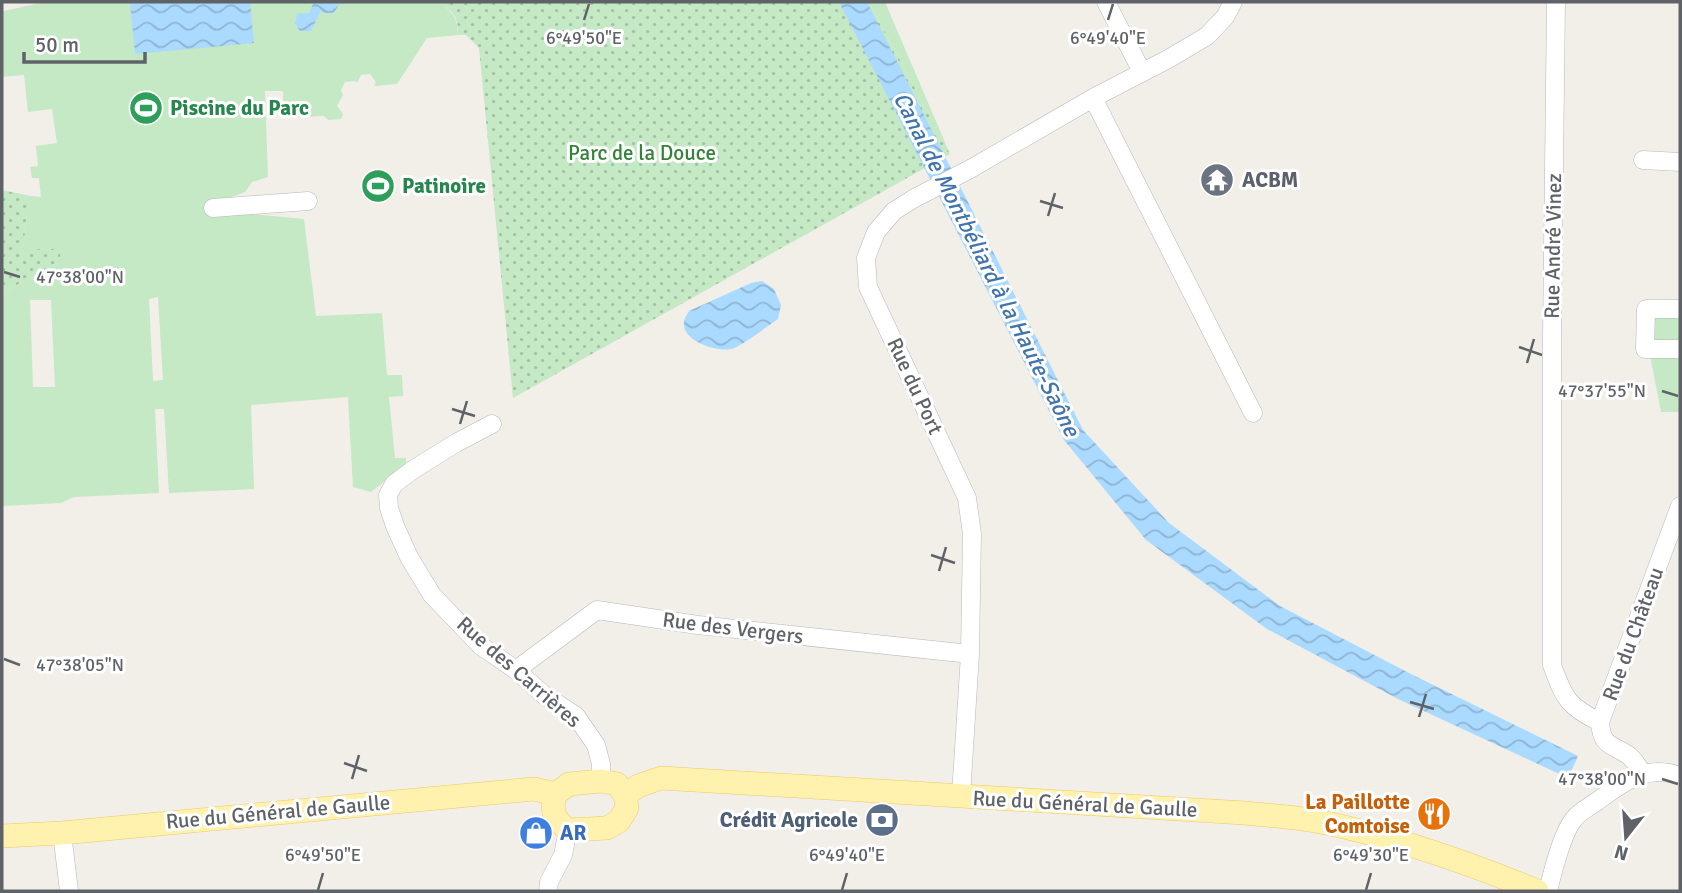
<svg xmlns="http://www.w3.org/2000/svg" width="1682" height="893" font-family="Signika,sans-serif">
  <style>
    .grass { fill: #c5e8c5; fill-rule: evenodd }
    .park { fill: url(#park-dots) }
    .water { fill: url(#water-waves) }
    .lines { fill: none; stroke-linecap: round; stroke-linejoin: round }
    .minor-casing { stroke: #b5b8bc; stroke-width: 19 }
    .major-casing { stroke: #f2c960; stroke-width: 24 }
    .minor { stroke: #fff; stroke-width: 18 }
    .major { stroke: #fff2af; stroke-width: 23 }
    .ticks { fill: none; stroke: #5f6368; stroke-width: 2.5 }
    .labels { text-anchor: middle; stroke-width: 6; stroke-linejoin: round; paint-order: stroke }
    .leisure-label { font-size: 21px; font-weight: bold; fill: #27864d; stroke: #fff; text-anchor: start }
    .park-label { font-size: 21px; fill: #348238; stroke: #fff }
    .worship-label { font-size: 21px; font-weight: bold; fill: #5b616d; stroke: #fff; text-anchor: start }
    .street-label { font-size: 21px; fill: #5f6368; stroke: #fff }
    .food-label { font-size: 21px; font-weight: bold; fill: #c56008; stroke: #fff; text-anchor: end }
    .service-label { font-size: 21px; font-weight: bold; fill: #4e5e75; stroke: #fff; text-anchor: end }
    .shop-label { font-size: 21px; font-weight: bold; fill: #366cbe; stroke: #fff; text-anchor: start }
    .water-label { font-size: 23px; font-style: italic; fill: #4174aa; stroke: #fff }
    .ticks-label { font-size: 18px; text-anchor: middle; fill: #5f6368; stroke: #fff; stroke-width: 6; stroke-linejoin: round; paint-order: stroke }
  </style>
  <defs>
    <pattern id="park-dots" width="8" height="8" patternUnits="userSpaceOnUse" patternTransform="scale(1.75)"><rect width="8" height="8" fill="#c5e8c5"/><path d="M2 2h.1M6 6h.1" fill="none" stroke="#a3c0a4" stroke-width="1.8" stroke-linecap="round"/></pattern>
    <pattern id="water-waves" width="16" height="10" patternUnits="userSpaceOnUse" patternTransform="scale(1.75)"><rect width="16" height="10" fill="#aadaff"/><path d="M0 5q4-4 8 0t8 0" fill="none" stroke="#8eb4d2"/></pattern>
  </defs>
  <rect width="100%" height="100%" fill="#f1efe8"/>
  <path class="grass" d="M45,2H442C453,17 457,14 458,35L427,38L397,84L374,86L376,82L370,74L361,75L357,83L355,81L345,82L341,90L343,95L337,106L343,114L341,119L328,120L324,116L284,118L283,91H265L268,177L252,182L245,192L232,197L211,202L216,216L250,214L304,219L316,316L382,313L387,375H402L403,396L389,397L395,458H406V464L371,492L353,487L348,397L251,405L254,489L169,493L164,409H155L159,493L74,497L61,503L2,506V293L59,262L45,248L23,253L27,212L31,196L41,197L39,178H32L30,167L38,166L36,146L57,143L52,109L28,112L24,75L2,77V13L4,11ZM158,297L163,380L153,381L149,299ZM30,300H51L55,387H33Z
    M869,2H885L950,154Z
    M1680,312V345L1655,341L1652,335L1654,317Z
    M1650,355L1680,356V412H1661Z"/>
  <path class="park" d="M442,2H869L950,154L513,398L479,48L466,35H458C458,28 458,20 453,14C449,9 445,7 442,2Z
    M2,190L31,196L27,212L23,252L45,248L61,250L59,262L2,293Z"/>
  <path class="water" d="M145,2H250L254,43L135,54L130,3Z
    M314,2H338L339,4L334,13H324L321,11L311,31H300L295,24L297,14L309,13Z
    M839,2H867L1083,430L1169,523L1280,606L1411,674L1578,756L1568,778L1398,699L1267,629L1146,540L1064,440Z
    M762,281L774,289L781,305L778,319C769,325 739,348 731,349C717,352 686,342 684,326C683,320 686,316 689,311L751,283Z"/>
  <g class="lines">
    <g class="minor-casing">
      <path id="minor" d="M1106,2L1142,72
        M1556,2L1552,335V665C1564,698 1568,707 1600,722
        M1093,98L1253,413
        M1643,160L1680,162
        M213,208L308,201
        M1680,309H1646L1645,349H1680
        M492,424L456,443L414,469L394,484L388,495L389,508L395,526L409,557L432,595L481,646L516,670L544,695L576,716L596,745L601,764V781
        M516,670L597,610L698,625L970,654
        M1643,773C1638,767 1634,759 1628,755C1610,743 1602,747 1600,722L1680,506
        M961,796L970,654L972,534L967,498L868,287L866,258L876,232L894,211L913,199L972,168L1093,98L1170,58L1207,36L1225,17L1233,2
        M62,833L69,891
        M548,891L549,882L563,855L568,830
        M1548,891C1552,874 1563,831 1574,819C1579,812 1589,807 1596,802C1622,783 1646,763 1680,776"/>
    </g>
    <g class="major-casing">
      <path id="major" d="M601,781L617,784L625,795L627,808L619,821L607,828L568,830C553,818 551,812 555,794L569,784Z
        M625,795L638,786L661,778L1245,813C1272,816 1300,817 1326,823C1399,838 1469,863 1537,891
        M2,836L62,833L534,789L555,794"/>
    </g>
    <use href="#minor" class="minor"/>
    <use href="#major" class="major"/>
  </g>
  <path class="ticks" d="M584,20L589,4M1108,20L1113,4M1040,201L1063,208M1048,216L1055,193M4,272L20,277M1519,347L1542,355M1527,363L1534,339M1662,391L1678,396M452,409L475,416M460,424L467,401M931,555L955,563M939,571L946,547M4,659L20,665M1410,702L1434,709M1419,717L1426,694M344,763L367,771M352,779L359,755M1662,779L1678,784M318,890L323,873M842,890L847,873M1366,890L1371,873"/>
  <defs>
    <g id="stadium-disc" transform="scale(1.75)"><circle r="9.5" fill="#2e9e5b" stroke="#fff"/><path d="M0-5a6.5 5 0 1 0 0 10a6.5 5 0 1 0 0-10ZM-3.5-1.8h7v3.6h-7Z" fill="#fff"/></g>
    <g id="temple-disc" transform="scale(1.75)"><circle r="9.5" fill="#6b7280" stroke="#fff"/><path d="M0-6L5-2H3V0L6.5 2.5H4V6H1.5V3h-3V6H-4V2.5H-6.5L-3 0V-2H-5Z" fill="#fff"/></g>
    <g id="restaurant-disc" transform="scale(1.75)"><circle r="9.5" fill="#e8710a" stroke="#fff"/><path d="M-5-6h1v4h1v-4h1v4h1v-4h1v5L-1.5 .5V6h-2V.5L-5-1ZM5-6V6H3V1.5H1.5Q1.5-4 5-6Z" fill="#fff"/></g>
    <g id="bank-disc" transform="scale(1.75)"><circle r="9.5" fill="#5c6f8a" stroke="#fff"/><path d="M-6-4H6V4H-6ZM0-2.3a2.3 2.3 0 1 0 0 4.6a2.3 2.3 0 1 0 0-4.6Z" fill="#fff"/></g>
    <g id="shop-disc" transform="scale(1.75)"><circle r="9.5" fill="#3f7fe0" stroke="#fff"/><path d="M-5-2.5h2.3a2.7 3.5 0 0 1 5.4 0H5L5.5 6h-11ZM-1.5-2.5h3a1.5 2.3 0 0 0-3 0Z" fill="#fff"/></g>
  </defs>
  <g fill-rule="evenodd">
    <use href="#stadium-disc" x="146" y="108"/>
    <use href="#temple-disc" x="1217" y="180"/>
    <use href="#stadium-disc" x="378" y="186"/>
    <use href="#restaurant-disc" x="1434" y="814"/>
    <use href="#bank-disc" x="882" y="820"/>
    <use href="#shop-disc" x="536" y="833"/>
  </g>
  <g class="labels">
    <g class="leisure-label">
      <text x="170" y="115">Piscine du Parc</text>
      <text x="402" y="193">Patinoire</text>
    </g>
    <g class="park-label">
      <text x="642" y="160">Parc de la Douce</text>
    </g>
    <g class="worship-label">
      <text x="1242" y="187">ACBM</text>
    </g>
    <g class="street-label">
      <text transform="translate(1553 246) rotate(-89)" y="7">Rue André Vinez</text>
      <text transform="translate(915 386) rotate(65)" y="7">Rue du Port</text>
      <text transform="translate(733 628) rotate(7)" y="7">Rue des Vergers</text>
      <text transform="translate(1633 634) rotate(-70)" y="7">Rue du Château</text>
      <text transform="translate(519 672) rotate(41)" y="7">Rue des Carrières</text>
      <text transform="translate(1085 804) rotate(3)" y="7">Rue du Général de Gaulle</text>
      <text transform="translate(278 812) rotate(-5)" y="7">Rue du Général de Gaulle</text>
    </g>
    <g class="food-label">
      <text x="1410" y="809">La Paillotte<tspan x="1410" dy="24">Comtoise</tspan></text>
    </g>
    <g class="service-label">
      <text x="858" y="827">Crédit Agricole</text>
    </g>
    <g class="shop-label">
      <text x="560" y="840">AR</text>
    </g>
    <g class="water-label">
      <text transform="translate(987 264) rotate(63)" y="8">Canal de Montbéliard à la Haute-Saône</text>
    </g>
  </g>
  <g class="ticks-label">
    <text x="584" y="44">6°49'50"E</text>
    <text x="1108" y="44">6°49'40"E</text>
    <text x="80" y="283">47°38'00"N</text>
    <text x="1602" y="397">47°37'55"N</text>
    <text x="80" y="671">47°38'05"N</text>
    <text x="1602" y="785">47°38'00"N</text>
    <text x="323" y="861">6°49'50"E</text>
    <text x="847" y="861">6°49'40"E</text>
    <text x="1371" y="861">6°49'30"E</text>
  </g>
  <rect width="1682" height="893" fill="none" stroke="#5f6368" stroke-width="7"/>
  <g transform="translate(1626 837) rotate(197)" stroke="#ffffff" stroke-width="5" paint-order="stroke">
  <path d="M0-5L12 26L0 18L-12 26Z" fill="#5f6368"/>
  <text y="-10" font-size="19" font-weight="bold" text-anchor="middle" fill="#5f6368">N</text>
  </g>
  <path d="M24 52v10h121v-10" fill="none" stroke="#5f6368" stroke-width="3.5"/>
  <text x="35" y="52" font-size="21" fill="#5f6368" stroke="#ffffff" stroke-width="5" paint-order="stroke">50 m</text>
</svg>
